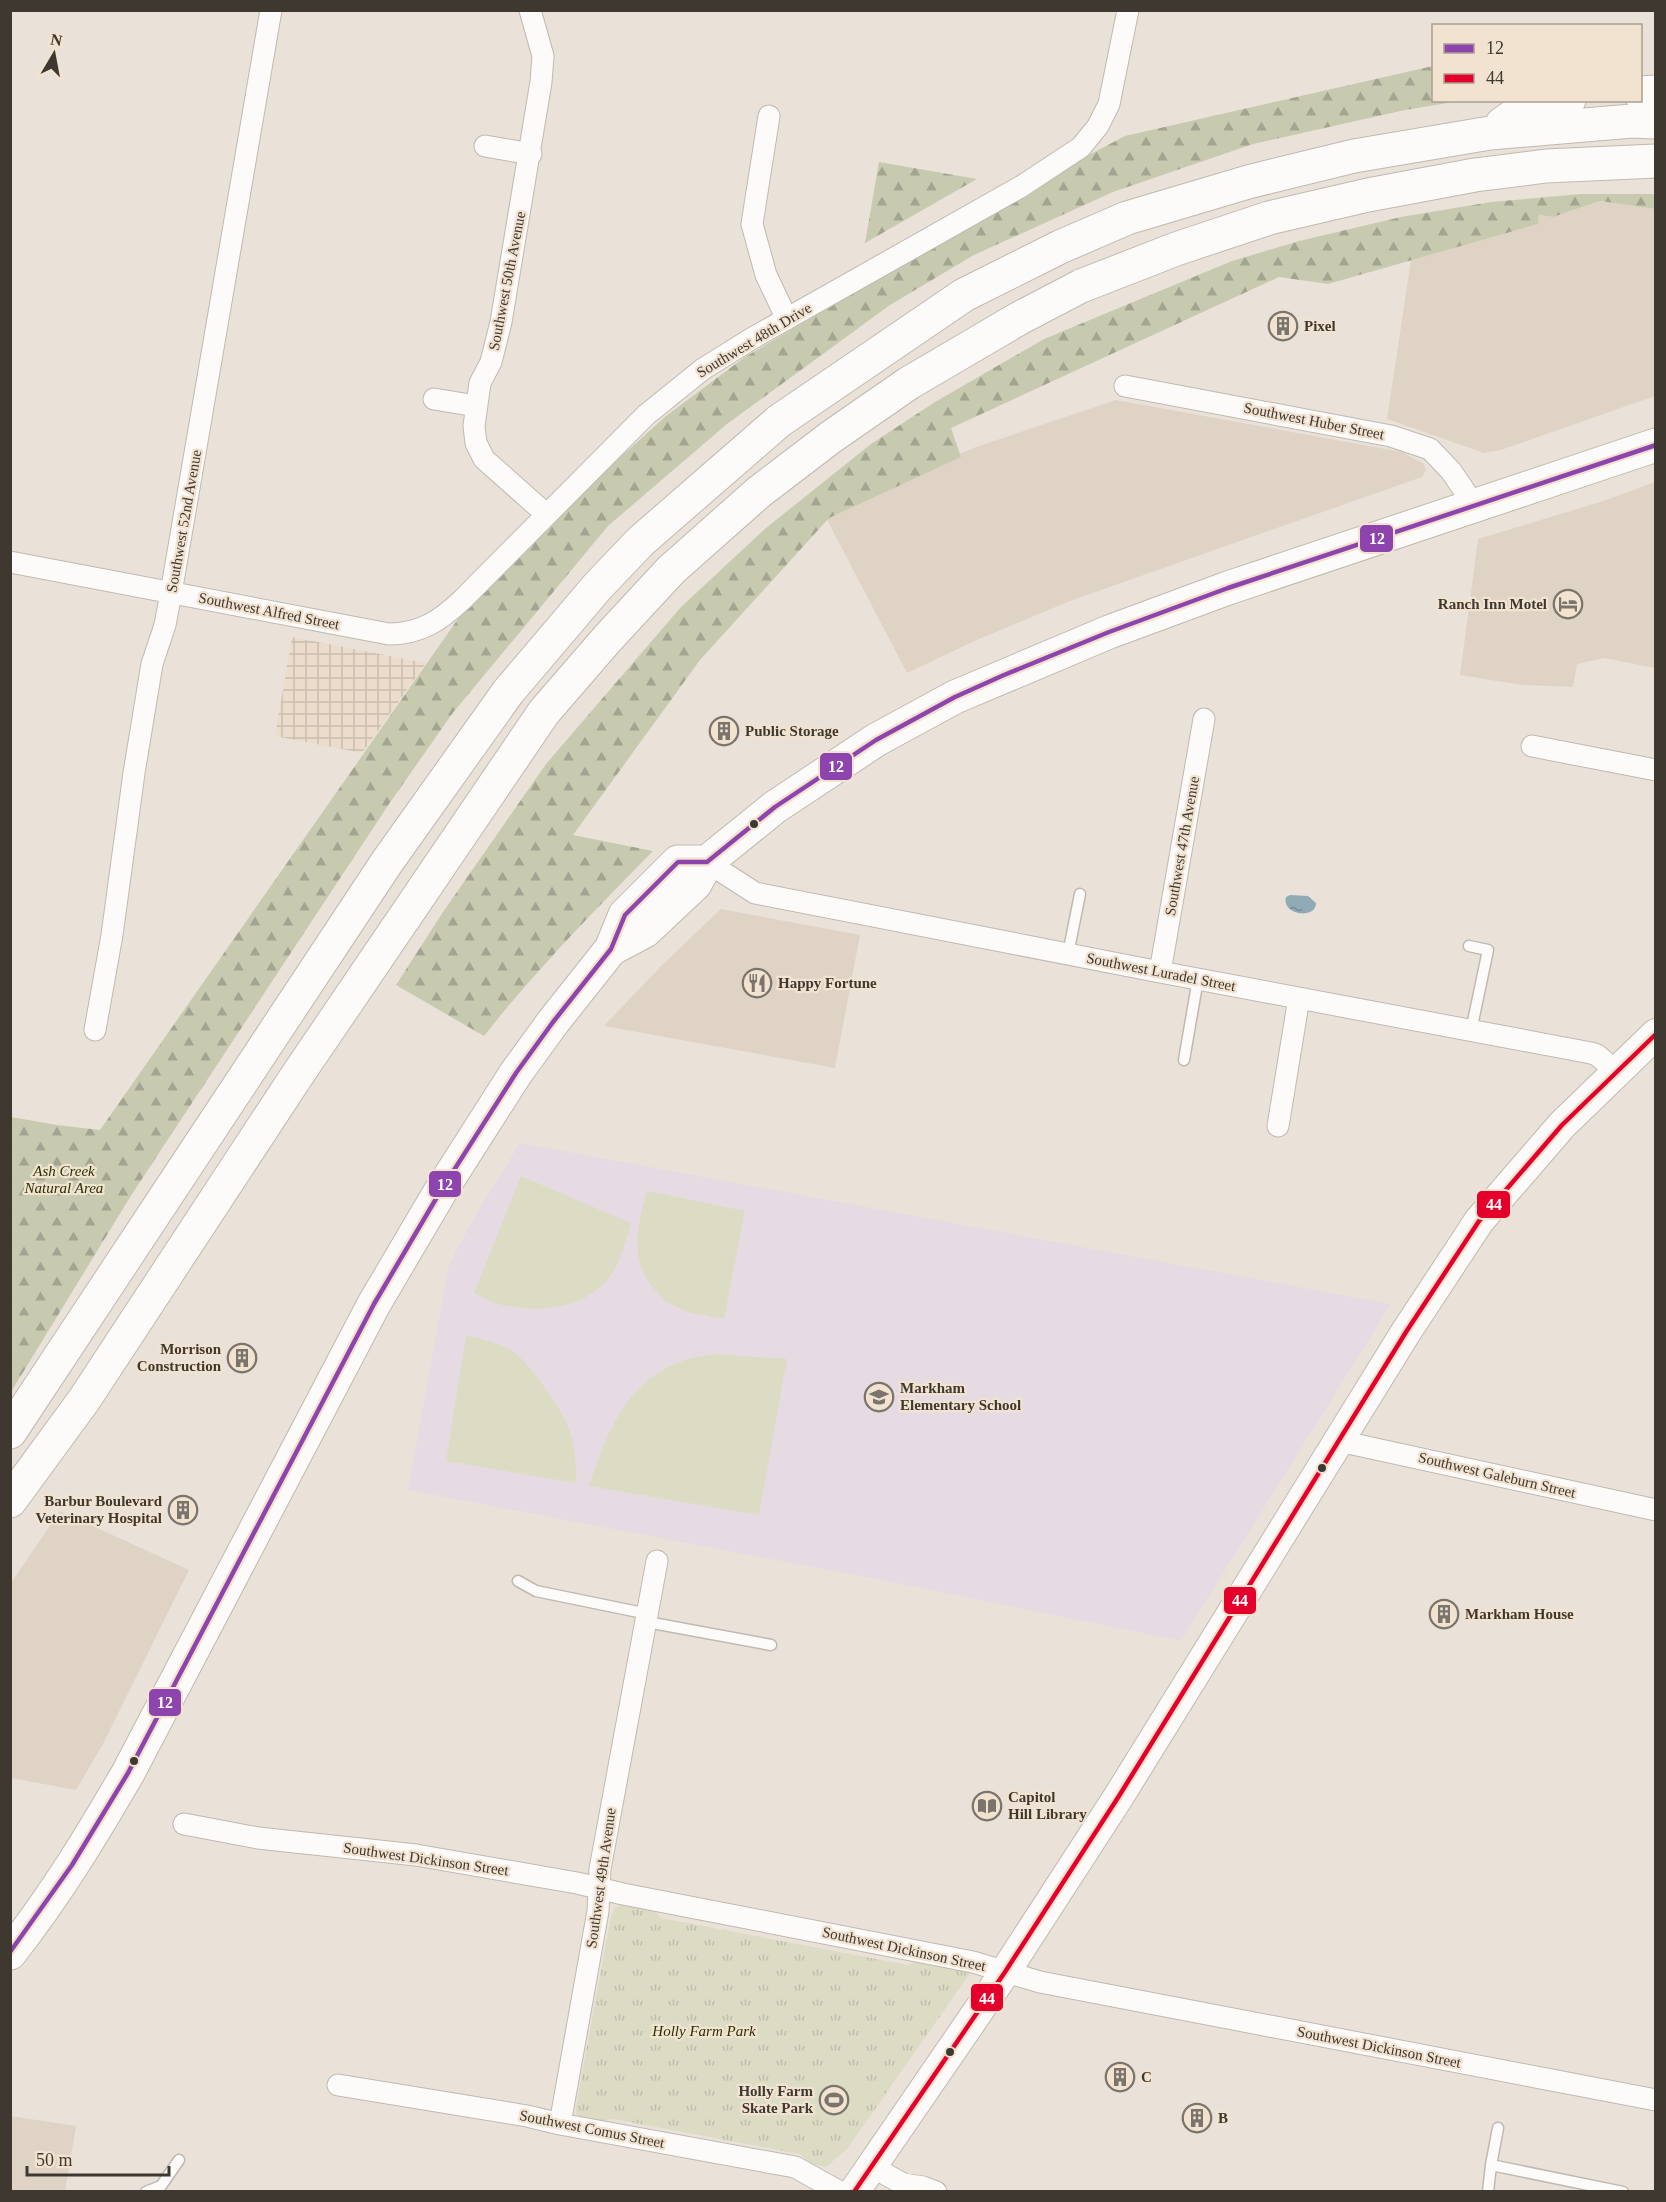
<svg xmlns="http://www.w3.org/2000/svg" width="1666" height="2202" font-family="'Times New Roman',serif">
  <style>
    .commercial { fill: #dfd3c6 }
    .industrial { fill: url(#industrial-grid) }
    .education { fill: #e6dbe2 }
    .forest { fill: url(#forest-firs) }
    .park { fill: url(#park-tufts) }
    .pitch { fill: #dcdcc5 }
    .water { fill: url(#water-ripples) }
    .lines { fill: none; stroke-linecap: round; stroke-linejoin: round }
    .service-casing { stroke: #c0b9b1; stroke-width: 13 }
    .minor-casing { stroke: #c0b9b1; stroke-width: 23 }
    .secondary-casing { stroke: #c0b9b1; stroke-width: 32 }
    .primary-casing { stroke: #c0b9b1; stroke-width: 35 }
    .motorway-casing { stroke: #c0b9b1; stroke-width: 35 }
    .service { stroke: #fcfbf9; stroke-width: 10 }
    .minor { stroke: #fcfbf9; stroke-width: 21 }
    .secondary { stroke: #fcfbf9; stroke-width: 30 }
    .primary { stroke: #fcfbf9; stroke-width: 33 }
    .motorway { stroke: #fcfbf9; stroke-width: 33 }
    .bus-1-casing { stroke: #f2e3d1; stroke-width: 9 }
    .bus-2-casing { stroke: #f2e3d1; stroke-width: 9 }
    .bus-1 { stroke: #8e44ad; stroke-width: 4.5 }
    .bus-2 { stroke: #e4002b; stroke-width: 4.5 }
    .bus-dot { fill: #3e3831; stroke: #f2e3d1; stroke-width: 2 }
    .labels { text-anchor: middle; stroke-width: 4.5; stroke-linejoin: round; paint-order: stroke }
    .street-label { font-size: 15px; fill: #3e3831; stroke: #f2e3d1 }
    .poi-label { font-size: 15px; font-weight: bold; fill: #3e3831; stroke: #f2e3d1; text-anchor: start }
    .park-label { font-size: 15px; font-style: italic; fill: #293000; stroke: #f2e3d1 }
    .line-badge { stroke: #f2e3d1; stroke-width: 2 }
    .badge-label { font-size: 16px; text-anchor: middle; font-weight: bold; fill: #fff }
  </style>
  <defs>
    <pattern id="industrial-grid" width="8" height="8" patternUnits="userSpaceOnUse" patternTransform="scale(1.5)"><rect width="8" height="8" fill="#ebdccb"/><path d="M0 4h8M4 0v8" fill="none" stroke="#cbbeaf"/></pattern>
    <pattern id="forest-firs" width="22" height="20" patternUnits="userSpaceOnUse" patternTransform="scale(1.5)"><rect width="22" height="20" fill="#c8cab0"/><path d="M5 1l3.5 6h-7zM16 11l3.5 6h-7z" fill="#a4a590"/></pattern>
    <pattern id="park-tufts" width="24" height="20" patternUnits="userSpaceOnUse" patternTransform="scale(1.5)"><rect width="24" height="20" fill="#dcdcc5"/><path d="M3 7l-1-3M5 7V3M7 7l1-3M15 17l-1-3M17 17v-4M19 17l1-3" fill="none" stroke="#bebeaa"/></pattern>
    <pattern id="water-ripples" width="26" height="14" patternUnits="userSpaceOnUse" patternTransform="scale(1.5)"><rect width="26" height="14" fill="#90abb6"/><path d="M2 4q2-2 4 0t4 0M15 11q2-2 4 0t4 0" fill="none" stroke="#778c95"/></pattern>
  </defs>
  <rect width="100%" height="100%" fill="#eae2d9"/>
  <path class="commercial" d="M1600,201L1655,209V396L1501,450L1484,453L1387,419L1411,260L1538,224L1539,215L1553,217Z
    M1116,400L1402,452L1424,464L1426,470L1422,477L1070,601L979,639L907,673L823,512L976,447Z
    M1655,482V668L1604,658L1577,664L1573,687L1522,685L1460,675L1478,539L1603,501Z
    M721,909L860,935L835,1068L604,1026L661,966Z
    M60,1511L189,1570L103,1744L76,1790L11,1778V1583Z
    M10,2116L76,2126L65,2191H11Z"/>
  <path class="industrial" d="M292,637L426,663L362,753L275,736Z"/>
  <path class="education" d="M520,1143L1391,1304L1181,1641L871,1578L408,1490L449,1264L476,1214Z"/>
  <path class="forest" d="M1433,66L1434,100L1460,101L1405,110L1253,144L1113,192L974,255L890,305L727,424L608,526L452,714L389,804L132,1194L11,1392V1117L57,1125L100,1130L460,616L596,479L666,416L745,357L1070,165L1125,136Z
    M879,162L977,179L865,243Z
    M1581,194H1655V209L1600,201L1553,217L1539,215L1538,224L1328,284L1279,277L951,428L961,457L829,518L700,660L573,835L653,851C594,911 536,970 484,1036L396,985L443,912L546,764L681,607L766,528L871,444L935,402L1044,339L1232,261L1299,241L1401,217L1491,202Z"/>
  <path class="park" d="M626,1904L654,1910L661,1918L908,1965L917,1961L971,1972L847,2149L826,2167L811,2164L800,2154L613,2119L597,2122L581,2119L576,2113V2107L610,1921L614,1908Z"/>
  <path class="pitch" d="M521,1176L631,1223C626,1241 622,1259 611,1275C586,1311 534,1314 495,1303C488,1301 481,1296 474,1293Z
    M647,1191L745,1211L724,1319C707,1316 686,1313 670,1304C665,1301 661,1296 657,1292C628,1263 637,1226 647,1191Z
    M466,1336C482,1339 497,1342 511,1350C523,1358 534,1373 542,1384C569,1420 577,1438 576,1483L446,1461Z
    M716,1354L787,1359L759,1515L589,1486C608,1431 625,1382 684,1360C694,1357 706,1356 716,1354Z
    M830,2073C858,2073 873,2097 857,2121L845,2113C811,2141 786,2088 830,2073Z"/>
  <path class="water" d="M1290,895L1308,896L1316,903C1316,920 1281,915 1286,897Z"/>
  <g class="lines">
    <g class="service-casing">
      <path id="service" d="M1469,946L1488,950L1471,1031
        M1068,954L1080,894
        M1184,1060L1198,979
        M518,1581L536,1591L648,1614
        M647,1622L771,1645
        M1498,2128L1491,2165L1623,2192
        M146,2192L161,2186L179,2160
        M1488,2192L1491,2165"/>
    </g>
    <g class="minor-casing">
      <path id="minor" d="M530,10L543,56L541,82L501,322L491,362L480,383L474,426L476,443L484,459L546,514
        M769,116L752,224L766,275L787,319
        M485,146L531,154
        M1125,386L1391,436L1430,449L1451,471L1474,505
        M434,399L476,406
        M10,562L389,634C421,634 441,620 463,599L646,415L703,369L751,339L1022,186L1081,147L1098,126L1109,104L1128,10
        M1532,746L1656,770
        M707,862L755,893L1160,972L1591,1053L1597,1055L1617,1072
        M1160,972L1204,719
        M95,1030L112,935L134,773L152,664L165,625L171,593L271,10
        M1278,1126L1299,998
        M1339,1441L1656,1510
        M184,1824L258,1838L416,1855L577,1883L623,1894L973,1962L1040,1982L1656,2100
        M338,2085L527,2116L560,2124L795,2167L840,2192
        M560,2124L598,1911L600,1869L657,1561
        M871,2166L903,2184L923,2187L936,2192"/>
    </g>
    <g class="secondary-casing">
      <path id="secondary" d="M854,2192L1005,1972L1119,1796L1406,1332L1479,1221L1562,1125L1656,1034"/>
    </g>
    <g class="primary-casing">
      <path id="primary" d="M611,949L645,931L695,884L707,862L775,807L876,740L955,697L1109,632L1228,588L1656,445
        M10,1953C55,1896 92,1835 128,1773L374,1304L440,1192L516,1073L553,1022L611,949L625,915L678,862H707"/>
    </g>
    <g class="motorway-casing">
      <path id="motorway" d="M1640,93L1656,92
        M1502,124L1523,109L1569,100
        M10,1432L387,862L508,692L598,586L641,541L779,421L964,295L1060,247L1127,218L1248,182L1354,156L1490,133L1632,121L1656,122
        M10,1501L84,1400L296,1077L544,712L608,638L671,570L759,492L831,437L909,383L1018,319L1081,286L1176,249L1269,218L1368,195L1475,175L1546,166L1656,161"/>
    </g>
    <use href="#service" class="service"/>
    <use href="#minor" class="minor"/>
    <use href="#secondary" class="secondary"/>
    <use href="#primary" class="primary"/>
    <use href="#motorway" class="motorway"/>
    <g class="bus-1-casing">
      <path id="bus-1" d="M10,1952L72,1865L128,1773L374,1304L440,1192L516,1073L553,1022L611,949L625,915L678,862H707L775,807L876,740L955,697L1004,675L1109,632L1228,588L1656,445"/>
    </g>
    <g class="bus-2-casing">
      <path id="bus-2" d="M854,2192L1005,1972L1119,1796L1406,1332L1479,1221L1562,1125L1656,1034"/>
    </g>
    <use href="#bus-1" class="bus-1"/>
    <use href="#bus-2" class="bus-2"/>
  </g>
  <defs>
    <g id="building-ring" transform="scale(1.5)"><circle r="9.5" fill="#f2e3d1" stroke="#7a746c" stroke-width="1.5"/><path d="M-4-6H4V6H1V3H-1V6H-4ZM-2.5-4.3h1.7v1.8h-1.7ZM.8-4.3h1.7v1.8H.8ZM-2.5-1h1.7V.8h-1.7ZM.8-1h1.7V.8H.8Z" fill="#7a746c"/></g>
    <g id="hotel-ring" transform="scale(1.5)"><circle r="9.5" fill="#f2e3d1" stroke="#7a746c" stroke-width="1.5"/><path d="M-6-4.5h1.5V1H6V5H4.5V3h-9V5H-6ZM-4 0a1.8 1.8 0 1 1 3.6 0ZM.5 0V-2.5h3Q6-2.5 6 0Z" fill="#7a746c"/></g>
    <g id="restaurant-ring" transform="scale(1.5)"><circle r="9.5" fill="#f2e3d1" stroke="#7a746c" stroke-width="1.5"/><path d="M-5-6h1v4h1v-4h1v4h1v-4h1v5L-1.5 .5V6h-2V.5L-5-1ZM5-6V6H3V1.5H1.5Q1.5-4 5-6Z" fill="#7a746c"/></g>
    <g id="school-ring" transform="scale(1.5)"><circle r="9.5" fill="#f2e3d1" stroke="#7a746c" stroke-width="1.5"/><path d="M0-5L7-2L0 1L-7-2ZM-4 1L0 2.5L4 1V4Q0 6-4 4Z" fill="#7a746c"/></g>
    <g id="library-ring" transform="scale(1.5)"><circle r="9.5" fill="#f2e3d1" stroke="#7a746c" stroke-width="1.5"/><path d="M-6-4Q-3-5.5-.7-3.5V5Q-3 3-6 4ZM6-4Q3-5.5 .7-3.5V5Q3 3 6 4Z" fill="#7a746c"/></g>
    <g id="stadium-ring" transform="scale(1.5)"><circle r="9.5" fill="#f2e3d1" stroke="#7a746c" stroke-width="1.5"/><path d="M0-5a6.5 5 0 1 0 0 10a6.5 5 0 1 0 0-10ZM-3.5-1.8h7v3.6h-7Z" fill="#7a746c"/></g>
  </defs>
  <g fill-rule="evenodd">
    <use href="#building-ring" x="1283" y="326"/>
    <use href="#hotel-ring" x="1568" y="604"/>
    <use href="#building-ring" x="724" y="731"/>
    <use href="#restaurant-ring" x="757" y="983"/>
    <use href="#building-ring" x="242" y="1358"/>
    <use href="#school-ring" x="879" y="1397"/>
    <use href="#building-ring" x="183" y="1510"/>
    <use href="#building-ring" x="1444" y="1614"/>
    <use href="#library-ring" x="987" y="1806"/>
    <use href="#building-ring" x="1120" y="2077"/>
    <use href="#stadium-ring" x="834" y="2100"/>
    <use href="#building-ring" x="1197" y="2118"/>
  </g>
  <g class="bus-dot">
    <circle cx="754" cy="824" r="5"/>
    <circle cx="1322" cy="1468" r="5"/>
    <circle cx="134" cy="1761" r="5"/>
    <circle cx="950" cy="2052" r="5"/>
  </g>
  <g class="labels">
    <g class="street-label">
      <text transform="translate(507 281) rotate(-79)" y="5">Southwest 50th Avenue</text>
      <text transform="translate(754 340) rotate(-31)" y="5">Southwest 48th Drive</text>
      <text transform="translate(1314 421) rotate(11)" y="5">Southwest Huber Street</text>
      <text transform="translate(184 521) rotate(-80)" y="5">Southwest 52nd Avenue</text>
      <text transform="translate(269 611) rotate(11)" y="5">Southwest Alfred Street</text>
      <text transform="translate(1182 846) rotate(-80)" y="5">Southwest 47th Avenue</text>
      <text transform="translate(1161 972) rotate(11)" y="5">Southwest Luradel Street</text>
      <text transform="translate(1497 1475) rotate(13)" y="5">Southwest Galeburn Street</text>
      <text transform="translate(426 1859) rotate(8)" y="5">Southwest Dickinson Street</text>
      <text transform="translate(601 1878) rotate(-82)" y="5">Southwest 49th Avenue</text>
      <text transform="translate(904 1949) rotate(12)" y="5">Southwest Dickinson Street</text>
      <text transform="translate(1379 2047) rotate(11)" y="5">Southwest Dickinson Street</text>
      <text transform="translate(592 2129) rotate(11)" y="5">Southwest Comus Street</text>
    </g>
    <g class="poi-label">
      <text x="1304" y="331">Pixel</text>
      <text x="1547" y="609" text-anchor="end">Ranch Inn Motel</text>
      <text x="745" y="736">Public Storage</text>
      <text x="778" y="988">Happy Fortune</text>
      <text x="221" y="1354" text-anchor="end">Morrison<tspan x="221" dy="17">Construction</tspan></text>
      <text x="900" y="1393">Markham<tspan x="900" dy="17">Elementary School</tspan></text>
      <text x="162" y="1506" text-anchor="end">Barbur Boulevard<tspan x="162" dy="17">Veterinary Hospital</tspan></text>
      <text x="1465" y="1619">Markham House</text>
      <text x="1008" y="1802">Capitol<tspan x="1008" dy="17">Hill Library</tspan></text>
      <text x="1141" y="2082">C</text>
      <text x="813" y="2096" text-anchor="end">Holly Farm<tspan x="813" dy="17">Skate Park</tspan></text>
      <text x="1218" y="2123">B</text>
    </g>
    <g class="park-label">
      <text x="64" y="1176">Ash Creek<tspan x="64" dy="17">Natural Area</tspan></text>
      <text x="704" y="2036">Holly Farm Park</text>
    </g>
  </g>
  <g class="line-badge">
    <rect x="1359" y="524" width="35" height="29" rx="6" fill="#8e44ad"/>
    <rect x="819" y="752" width="34" height="29" rx="6" fill="#8e44ad"/>
    <rect x="428" y="1170" width="34" height="28" rx="6" fill="#8e44ad"/>
    <rect x="1476" y="1190" width="35" height="29" rx="6" fill="#e4002b"/>
    <rect x="1223" y="1586" width="34" height="29" rx="6" fill="#e4002b"/>
    <rect x="148" y="1688" width="34" height="29" rx="6" fill="#8e44ad"/>
    <rect x="970" y="1983" width="34" height="29" rx="6" fill="#e4002b"/>
  </g>
  <g class="badge-label">
    <text x="1377" y="544">12</text>
    <text x="836" y="772">12</text>
    <text x="445" y="1190">12</text>
    <text x="1494" y="1210">44</text>
    <text x="1240" y="1606">44</text>
    <text x="165" y="1708">12</text>
    <text x="987" y="2004">44</text>
  </g>
  <rect width="1666" height="2202" fill="none" stroke="#3e3831" stroke-width="24"/>
  <rect x="1432" y="24" width="210" height="78" fill="#f2e3d1" stroke="#aa9f91" stroke-width="1.5"/>
  <rect x="1444" y="44" width="30" height="9" fill="#8e44ad" stroke="#aa9f91" stroke-width="1.5"/>
  <text x="1486" y="54" font-size="18" fill="#3e3831">12</text>
  <rect x="1444" y="74" width="30" height="9" fill="#e4002b" stroke="#aa9f91" stroke-width="1.5"/>
  <text x="1486" y="84" font-size="18" fill="#3e3831">44</text>
  <g transform="translate(54 54) rotate(10)" stroke="#f2e3d1" stroke-width="4.5" paint-order="stroke">
  <path d="M0-4.5L10 22L0 15L-10 22Z" fill="#3e3831"/>
  <text y="-9" font-size="16" font-weight="bold" text-anchor="middle" fill="#3e3831">N</text>
  </g>
  <path d="M27 2166v9h142v-9" fill="none" stroke="#3e3831" stroke-width="3"/>
  <text x="36" y="2166" font-size="18" fill="#3e3831" stroke="#f2e3d1" stroke-width="4.5" paint-order="stroke">50 m</text>
</svg>
